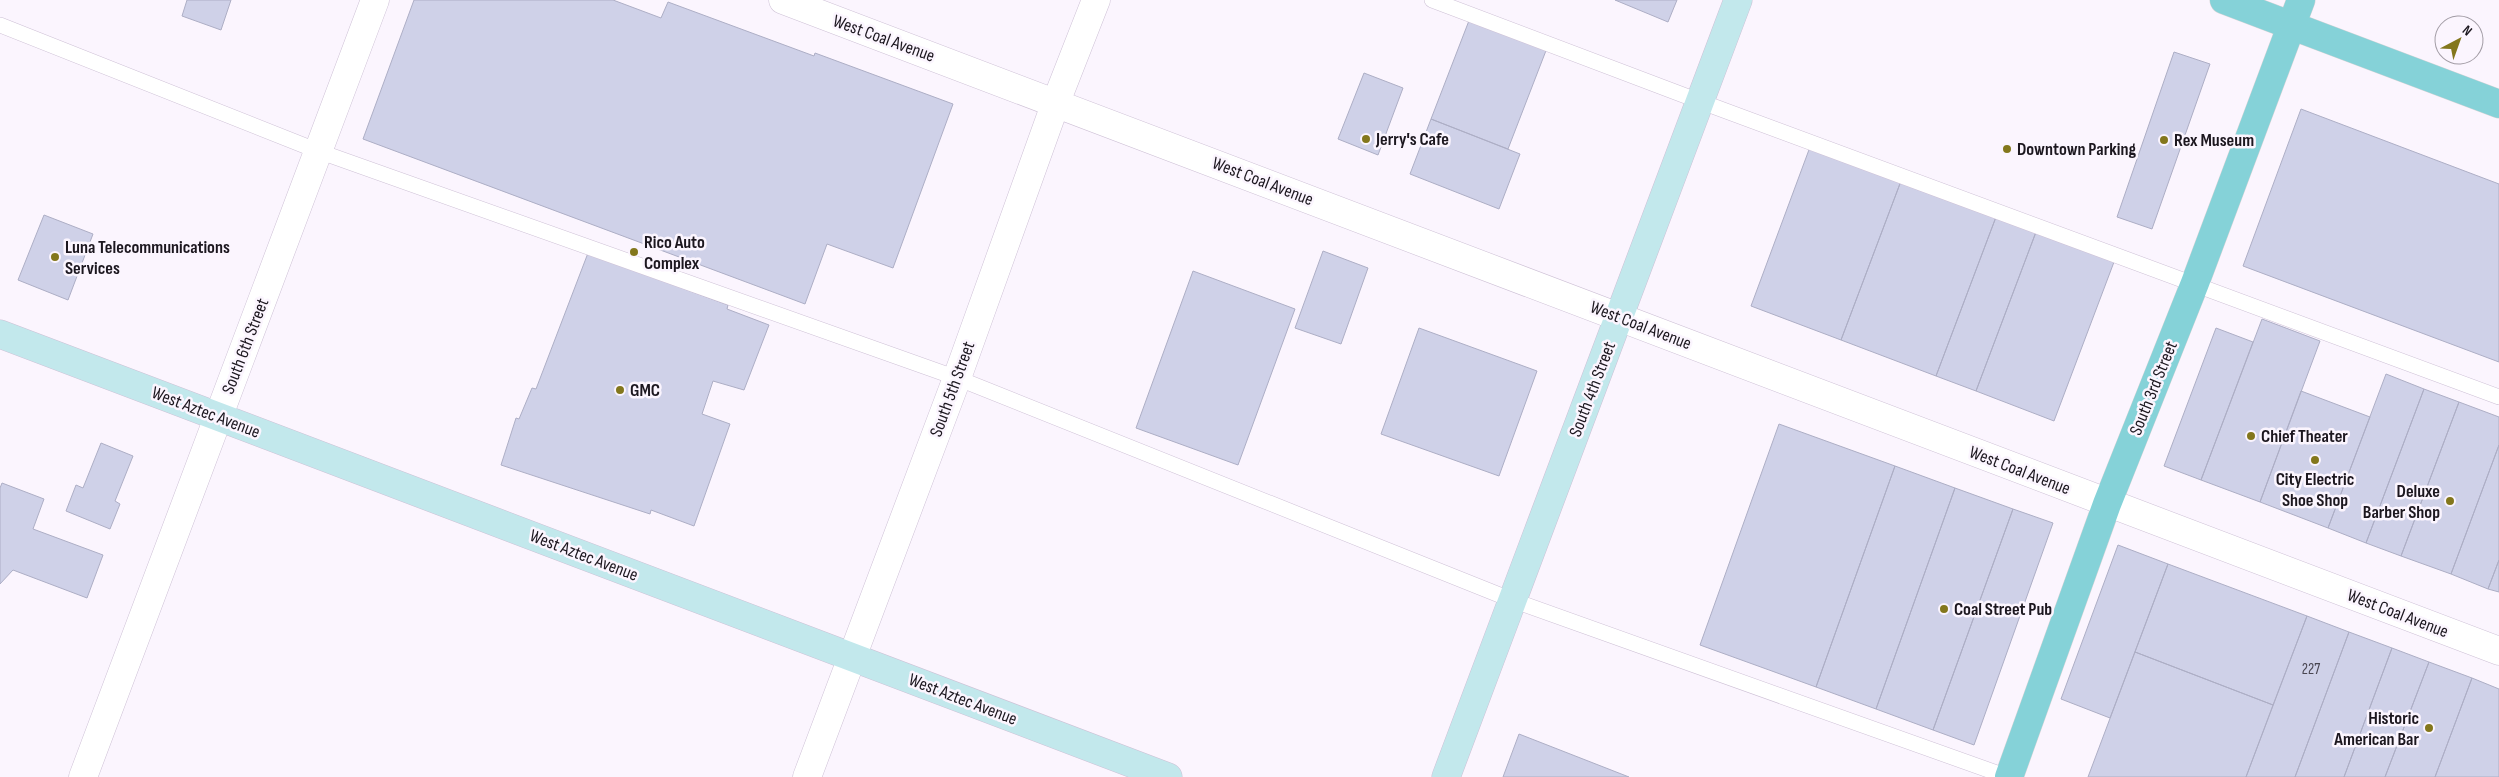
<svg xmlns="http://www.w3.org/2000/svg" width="2499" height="777" font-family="'Sofia Sans Condensed',sans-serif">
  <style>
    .building { fill: #cfd1e8; stroke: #adaec5 }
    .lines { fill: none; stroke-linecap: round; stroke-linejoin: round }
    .lane-casing { stroke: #cec1d6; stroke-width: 16 }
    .street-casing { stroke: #cec1d6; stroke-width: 29 }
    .secondary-casing { stroke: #cec1d6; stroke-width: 29 }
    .primary-casing { stroke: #d6d5d7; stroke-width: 29 }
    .lane { stroke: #fff; stroke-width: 15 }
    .street { stroke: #fff; stroke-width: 28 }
    .secondary { stroke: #c2e8ec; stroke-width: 28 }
    .primary { stroke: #85d2d8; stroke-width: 28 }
    .poi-dot { fill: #83771c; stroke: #fbf5fe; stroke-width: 2 }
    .labels { text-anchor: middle; stroke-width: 5; stroke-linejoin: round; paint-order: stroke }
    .number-label { font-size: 15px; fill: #494651 }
    .street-label { font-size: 18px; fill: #1c171f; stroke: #fbf5fe }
    .poi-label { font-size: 18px; font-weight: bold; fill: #1c171f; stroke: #fbf5fe; text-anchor: start }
  </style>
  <rect width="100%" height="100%" fill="#fbf5fe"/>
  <path class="building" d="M187,0H231L221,30L182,16Z
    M414,0H613L661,18L668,2L814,56L815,53L953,104L893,268L827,244L805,304L363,139Z
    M1615,0H1677L1668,22Z
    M1470,18L1547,48L1508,149L1431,119Z
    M2174,52L2210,64L2152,229L2117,217Z
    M1364,73L1403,88L1378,155L1338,139Z
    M2301,109L2499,184V362L2243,266Z
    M1431,119L1520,154L1499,209L1410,174Z
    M1810,147L1901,181L1841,340L1751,306Z
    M1901,181L1996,217L1936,376L1841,340Z
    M44,215L93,234L68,300L18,280Z
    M1996,217L2036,232L1976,391L1936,376Z
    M2036,232L2114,262L2054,421L1976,391Z
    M1323,251L1368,268L1341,344L1295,328Z
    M588,253L728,305L727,309L769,325L744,390L713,381L702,414L730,424L694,526L651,510L650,514L501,465L516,418L519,419L532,388L536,389Z
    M1193,271L1295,309L1238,465L1136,428Z
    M2262,319L2320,341L2260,502L2201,480Z
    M1419,328L1537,371L1499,476L1381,434Z
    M2216,328L2253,342L2201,480L2164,466Z
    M2386,374L2424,389L2366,543L2328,528Z
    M2424,389L2459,402L2401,556L2366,543Z
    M2301,391L2370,417L2328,528L2260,502Z
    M2459,402L2499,417V445L2451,574L2401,556Z
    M1779,424L1895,466L1816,687L1700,645Z
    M101,443L133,456L115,501L120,504L110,529L66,511L76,485L83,488Z
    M2499,445V560L2488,589L2451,574Z
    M1895,466L1955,488L1876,709L1816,687Z
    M2,483L44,499L33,529L103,555L87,598L13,570L0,584V488Z
    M1955,488L2013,509L1933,730L1876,709Z
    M2013,509L2053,523L1974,745L1933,730Z
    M2118,545L2168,564L2110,718L2061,699Z
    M2499,560V592L2488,589Z
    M2168,564L2307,616L2273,705L2135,652Z
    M2307,616L2349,632L2295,777H2246Z
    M2349,632L2392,648L2344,777H2295Z
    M2392,648L2429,662L2385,777H2344Z
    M2135,652L2273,705L2246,777H2088Z
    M2429,662L2472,678L2435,777H2385Z
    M2472,678L2499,689V777H2435Z
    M1519,734L1629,777H1503Z"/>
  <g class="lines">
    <g class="lane-casing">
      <path id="lane" d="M1432,0L1699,101L2499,397
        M0,25L318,151L957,378L1512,600L2008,777"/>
    </g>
    <g class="street-casing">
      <path id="street" d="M783,0L2499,651
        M83,777L375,0
        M807,777L957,378L1056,102L1096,0"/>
    </g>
    <g class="secondary-casing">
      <path id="secondary" d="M0,334L1168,777
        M1446,777L1738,0"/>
    </g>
    <g class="primary-casing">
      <path id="primary" d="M2224,0L2499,104
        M2009,777L2107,504L2195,283L2301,0"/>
    </g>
    <use href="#lane" class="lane"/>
    <use href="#street" class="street"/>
    <use href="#secondary" class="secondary"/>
    <use href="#primary" class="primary"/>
  </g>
  <g class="poi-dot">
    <circle cx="1366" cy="139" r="5"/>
    <circle cx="2164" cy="140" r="5"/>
    <circle cx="2007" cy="149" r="5"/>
    <circle cx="634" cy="252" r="5"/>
    <circle cx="55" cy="257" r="5"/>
    <circle cx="620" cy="390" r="5"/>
    <circle cx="2251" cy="436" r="5"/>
    <circle cx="2315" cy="460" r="5"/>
    <circle cx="2450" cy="501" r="5"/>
    <circle cx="1944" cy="609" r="5"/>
    <circle cx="2429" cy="728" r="5"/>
  </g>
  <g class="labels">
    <g class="number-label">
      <text x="2311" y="674">227</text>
    </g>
    <g class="street-label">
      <text transform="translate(884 38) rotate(20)" y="6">West Coal Avenue</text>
      <text transform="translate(1263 181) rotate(21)" y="6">West Coal Avenue</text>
      <text transform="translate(1641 325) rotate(21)" y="6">West Coal Avenue</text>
      <text transform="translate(245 346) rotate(-69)" y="6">South 6th Street</text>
      <text transform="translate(2153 388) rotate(-68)" y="6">South 3rd Street</text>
      <text transform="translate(952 389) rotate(-70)" y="6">South 5th Street</text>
      <text transform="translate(1592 389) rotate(-69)" y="6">South 4th Street</text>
      <text transform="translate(206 412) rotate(21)" y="6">West Aztec Avenue</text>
      <text transform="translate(2020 470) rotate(21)" y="6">West Coal Avenue</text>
      <text transform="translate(584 555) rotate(21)" y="6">West Aztec Avenue</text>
      <text transform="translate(2398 613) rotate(21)" y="6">West Coal Avenue</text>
      <text transform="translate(963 699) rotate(21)" y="6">West Aztec Avenue</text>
    </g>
    <g class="poi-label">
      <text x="1376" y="145">Jerry's Cafe</text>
      <text x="2174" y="146">Rex Museum</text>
      <text x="2017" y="155">Downtown Parking</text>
      <text x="644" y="248">Rico Auto<tspan x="644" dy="21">Complex</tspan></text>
      <text x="65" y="253">Luna Telecommunications<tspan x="65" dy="21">Services</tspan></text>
      <text x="630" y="396">GMC</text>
      <text x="2261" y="442">Chief Theater</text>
      <text x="2315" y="485" text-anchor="middle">City Electric<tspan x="2315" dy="21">Shoe Shop</tspan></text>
      <text x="2440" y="497" text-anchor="end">Deluxe<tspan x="2440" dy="21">Barber Shop</tspan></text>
      <text x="1954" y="615">Coal Street Pub</text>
      <text x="2419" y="724" text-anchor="end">Historic<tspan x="2419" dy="21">American Bar</tspan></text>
    </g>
  </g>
  <g transform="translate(2459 40) rotate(41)"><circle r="24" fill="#fbf5fe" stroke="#a29ca5"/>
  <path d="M0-4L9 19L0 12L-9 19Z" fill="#83771c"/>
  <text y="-8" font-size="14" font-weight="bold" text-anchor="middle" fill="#1c171f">N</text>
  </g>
</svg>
